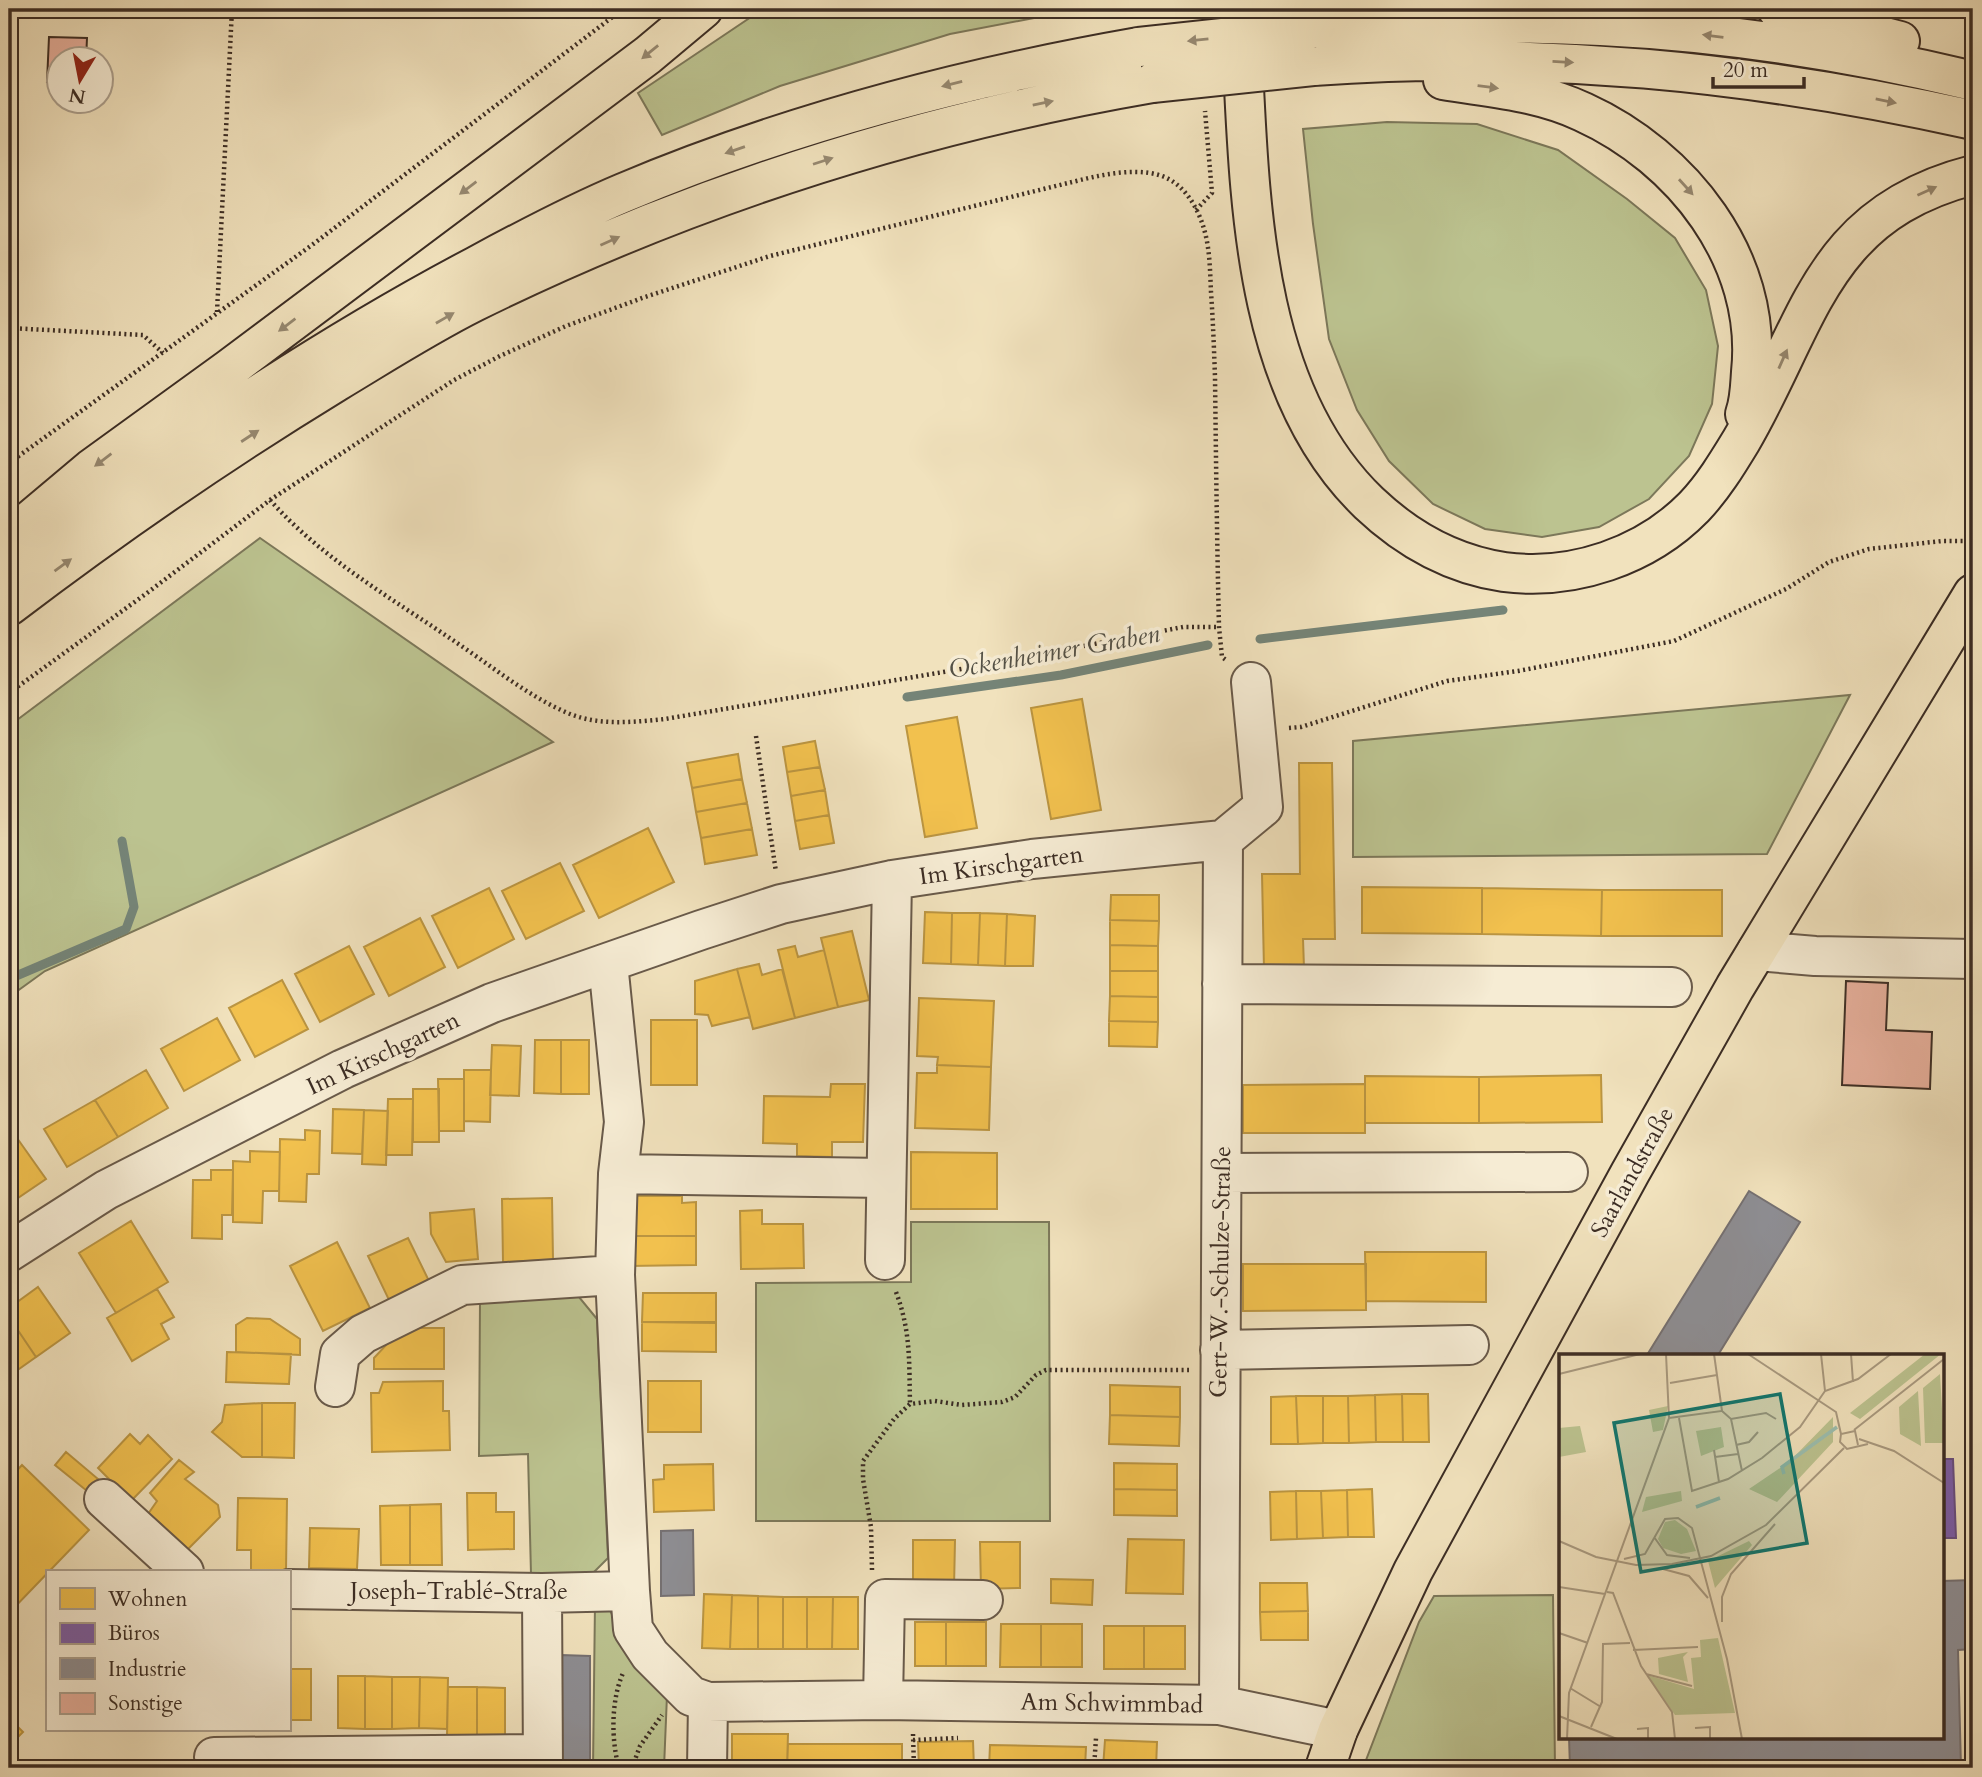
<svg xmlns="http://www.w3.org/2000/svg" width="1982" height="1777" font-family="Cardo,serif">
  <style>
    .green { fill: #bcc390; stroke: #7c785a; stroke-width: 2 }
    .homes { fill: #f2c14e; stroke: #bb9541; stroke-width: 2 }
    .offices { fill: #7b5ea7; stroke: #684f80; stroke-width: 2 }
    .industry { fill: #8d8d92; stroke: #757071; stroke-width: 2 }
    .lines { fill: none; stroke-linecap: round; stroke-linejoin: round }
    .stream { stroke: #758477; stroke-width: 9 }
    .building { fill: #e9b19e; stroke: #3c2d24; stroke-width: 2 }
    .minor-casing { stroke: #695a4a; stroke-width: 42 }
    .major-casing { stroke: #3c2d24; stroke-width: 42 }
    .highway-casing { stroke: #3c2d24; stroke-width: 42 }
    .path { stroke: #3c2d24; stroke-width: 4.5; stroke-dasharray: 2 3.5; stroke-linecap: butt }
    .minor { stroke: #f6ecd4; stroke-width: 38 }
    .major { stroke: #f1e2bd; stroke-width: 38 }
    .highway { stroke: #f1e2bd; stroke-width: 38 }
    .highway-bridge-casing { stroke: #3c2d24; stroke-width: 42; stroke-linecap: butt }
    .highway-bridge { stroke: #f1e2bd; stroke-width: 38 }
    .oneway { fill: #968870 }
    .labels { text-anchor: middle; stroke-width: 7; stroke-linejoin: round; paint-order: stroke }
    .street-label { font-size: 24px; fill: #3c2d24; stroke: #f6ecd4 }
    .water-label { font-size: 26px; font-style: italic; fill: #545146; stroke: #f6ecd4 }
    .inset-river { fill: none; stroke: #9bbeae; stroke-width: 3.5 }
    .inset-road { fill: none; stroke: #a99a80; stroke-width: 2 }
    .view { fill: #0f766e; fill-opacity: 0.15; stroke: #0f766e; stroke-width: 3.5 }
    .inset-edge { fill: none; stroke: #3c2d24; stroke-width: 3.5 }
  </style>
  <rect width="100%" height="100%" fill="#f1e2bd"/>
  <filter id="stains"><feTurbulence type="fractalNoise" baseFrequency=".00286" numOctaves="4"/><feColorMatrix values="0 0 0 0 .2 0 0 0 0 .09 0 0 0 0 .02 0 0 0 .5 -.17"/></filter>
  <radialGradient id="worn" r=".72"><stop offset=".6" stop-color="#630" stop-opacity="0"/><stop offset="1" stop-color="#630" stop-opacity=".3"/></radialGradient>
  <path class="green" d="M763,9H1081L950,34L780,86L662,135L638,93Z
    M1387,122L1477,124L1558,150L1627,199L1675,238L1706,290L1718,346L1712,404L1689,456L1649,499L1599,527L1542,537L1485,529L1433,504L1389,461L1357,410L1329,339L1313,224L1303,129Z
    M260,538L553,742L45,971L9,997V726Z
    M1850,695L1767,854L1353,857V741Z
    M911,1222H1049L1050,1521H756V1283L911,1282Z
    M543,1295L579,1297L597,1319L608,1558L592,1574H531L528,1454L479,1456L480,1301Z
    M1553,1595L1555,1768H1363L1419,1622L1434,1596Z
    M595,1603L610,1610L635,1666L667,1695L664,1768H593Z"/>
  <path class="homes" d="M1082,699L1101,810L1051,819L1031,708Z
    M957,717L977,828L925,837L906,726Z
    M815,741L820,767L787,772L783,747Z
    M738,754L742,779L692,788L687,763Z
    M1299,763H1332L1335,939H1303L1304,968L1264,969L1262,874H1300Z
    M820,767L825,790L791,796L787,772Z
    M742,779L747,803L696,812L692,788Z
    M825,790L829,815L795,821L791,796Z
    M747,803L752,829L701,838L696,812Z
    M829,815L834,843L800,849L795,821Z
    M648,828L674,882L599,918L573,865Z
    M752,829L757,855L705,864L701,838Z
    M560,863L584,911L526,939L502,891Z
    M1362,887L1482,888V934L1362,933Z
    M489,888L514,939L458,968L432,916Z
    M1482,888L1602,890L1601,936L1482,934Z
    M1602,890H1722V936H1601Z
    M1111,895H1159V921L1110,920Z
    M925,912L952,913L951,964L923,963Z
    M952,913H980L978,965L951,964Z
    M980,913L1007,914L1005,966L978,965Z
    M1007,914L1035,916L1033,966H1005Z
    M420,918L445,967L389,996L364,947Z
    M1110,920L1159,921L1158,946L1110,945Z
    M852,931L869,1000L838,1007L821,938Z
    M1110,945L1158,946V971H1110Z
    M349,946L374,994L320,1022L295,974Z
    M795,946L798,957L824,950L838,1007L795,1018L778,950Z
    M759,964L762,975L782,969L795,1018L753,1029L737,969Z
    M737,969L750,1017L712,1026L708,1015L695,1014V981Z
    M1110,971H1158V997L1110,996Z
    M282,980L308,1029L255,1057L229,1008Z
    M1110,996L1158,997V1022L1109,1021Z
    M919,998L994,1001L991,1067L937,1065L938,1057L917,1056Z
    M217,1018L240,1060L184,1091L161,1049Z
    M651,1020H697V1085H651Z
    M1109,1021L1158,1022L1157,1047L1109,1046Z
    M535,1040H561V1094L534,1093Z
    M561,1040H589V1094H561Z
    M492,1045L521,1046L519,1096L490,1095Z
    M937,1065L991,1067L989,1130L915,1128L917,1073H937Z
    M146,1070L168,1108L118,1137L95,1100Z
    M464,1070H491L490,1122L464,1121Z
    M1601,1075L1602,1122L1479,1123V1077Z
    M1365,1076L1479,1077V1123H1365Z
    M438,1079H464V1131H439Z
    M831,1084H865L863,1142H832V1157L797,1156V1144L763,1143L764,1096L830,1097Z
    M1365,1084V1133H1243V1085Z
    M413,1089H439V1142H413Z
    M388,1099H413L412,1155H386Z
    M95,1100L118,1137L67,1167L44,1129Z
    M333,1109L364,1110L362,1154L332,1153Z
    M364,1110L388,1111L386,1165L362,1164Z
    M305,1130L320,1131L319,1174H307L306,1202L279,1201L280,1139L305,1140Z
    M17,1138L46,1179L9,1204V1144Z
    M250,1151L280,1152L279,1191H263L262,1223L233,1222V1161L250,1162Z
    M911,1152L997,1153V1209H911Z
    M211,1170H233L232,1215H222V1239L192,1238L193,1180H211Z
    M635,1196H682V1203L696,1202V1236H628Z
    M552,1198L553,1260L503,1262L502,1199Z
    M474,1209L478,1259L446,1262L431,1234L430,1213Z
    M762,1210V1224H803L804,1268L741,1269L740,1211Z
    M131,1221L168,1282L116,1313L79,1253Z
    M628,1236H696V1265L628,1266Z
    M408,1238L429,1281L389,1300L368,1256Z
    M337,1242L370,1308L323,1331L290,1266Z
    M1365,1252H1486V1302L1366,1301Z
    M1243,1264H1366V1310L1243,1311Z
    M38,1287L70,1333L36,1357L9,1317V1308Z
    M157,1289L174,1317L161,1324L169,1339L132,1361L107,1318Z
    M643,1293H716V1323L642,1322Z
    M9,1317L36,1357L9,1376Z
    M247,1318L270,1319L300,1339V1355L236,1352V1325Z
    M642,1322H716V1352L642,1351Z
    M415,1328H444V1369H374V1358L387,1344Z
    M227,1352L291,1354L289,1384L226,1382Z
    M443,1381V1411H449L450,1450L372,1452L371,1393H379L383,1382Z
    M648,1381H701V1432H648Z
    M1110,1385L1180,1387V1417L1110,1415Z
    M1402,1394L1403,1442H1376L1375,1395Z
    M1402,1394H1428L1429,1442H1403Z
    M1375,1395L1376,1442L1349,1443L1348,1396Z
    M1296,1396L1298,1444H1271V1397Z
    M1296,1396H1323V1443L1298,1444Z
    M1323,1396H1348L1349,1443H1323Z
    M262,1403V1457H242L212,1432L222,1422L225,1405Z
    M262,1403H295L294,1458L262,1457Z
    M1110,1415L1180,1417L1179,1446L1109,1444Z
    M130,1434L140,1444L148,1435L172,1459L131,1501L98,1468Z
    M66,1452L98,1479L87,1491L55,1465Z
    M179,1460L194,1472L185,1479L218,1505L220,1517L187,1550L148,1514L157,1501L150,1493Z
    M1114,1463L1177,1464V1490L1114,1489Z
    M713,1464L714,1510L654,1512L653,1480L664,1479V1465Z
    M22,1465L89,1530L9,1613V1479Z
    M1114,1489L1177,1490V1516L1114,1515Z
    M1372,1489L1374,1537H1348L1347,1490Z
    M1347,1490L1348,1537L1323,1538L1321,1491Z
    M1296,1491H1321L1323,1538L1297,1539Z
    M1296,1491L1297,1539L1271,1540L1270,1492Z
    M467,1493H496V1512H514V1549L468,1550Z
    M238,1498L287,1499L286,1571L251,1570V1550H237Z
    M441,1504L442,1565H410V1505Z
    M410,1505V1565H381L380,1506Z
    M310,1528L359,1529L357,1569L309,1568Z
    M1128,1539L1184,1540L1183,1594L1126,1593Z
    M913,1540H955L954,1588L913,1587Z
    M980,1542H1020V1588L981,1589Z
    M1051,1579L1093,1580L1092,1605L1051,1603Z
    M1260,1583H1307L1308,1611L1260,1612Z
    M704,1594L732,1595L730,1649L702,1648Z
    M732,1595L758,1596V1649H730Z
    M758,1596L783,1597V1649H758Z
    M783,1597H807V1649H783Z
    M807,1597H833L832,1649H807Z
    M833,1597H858V1649H832Z
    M1308,1611V1640H1261L1260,1612Z
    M915,1622H946V1666H915Z
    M946,1622H986V1666H946Z
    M1001,1624H1041V1667H1000Z
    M1041,1624H1082V1667H1041Z
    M1104,1626H1144V1669H1104Z
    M1144,1626H1185V1669H1144Z
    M289,1669H311V1720H289Z
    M338,1676H365V1729L338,1728Z
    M365,1676L392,1677V1729H365Z
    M392,1677H420L419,1728L392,1729Z
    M420,1677L448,1678L447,1729L419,1728Z
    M448,1687H477V1736H447Z
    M477,1687L505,1688V1736H477Z
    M9,1718L23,1732L9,1746Z
    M732,1734H788L787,1768H732Z
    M1105,1740L1157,1742L1156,1768H1103Z
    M973,1741L974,1768H919L918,1742Z
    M788,1744H902V1768H787Z
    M990,1745L1086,1747L1085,1768H989Z"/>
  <path class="offices" d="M1942,1459H1953L1956,1538H1942Z"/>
  <path class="industry" d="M1749,1191L1800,1222L1718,1355H1647Z
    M693,1530L694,1595L661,1596V1531Z
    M1973,1580V1649L1958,1650L1961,1768H1570L1569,1737H1942V1581Z
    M561,1655L590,1656V1768H560Z"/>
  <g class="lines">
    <path class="stream" d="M1260,639L1503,610
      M907,697L1061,675L1208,645
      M9,979L126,929L134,907L122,841"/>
  </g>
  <path class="building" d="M49,37L87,38L86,60H60V82H47Z
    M1846,981L1888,983L1886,1030L1932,1032L1930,1089L1842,1085Z"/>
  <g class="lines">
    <g class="minor-casing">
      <path id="minor" d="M1223,840L1263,807L1251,682
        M1757,951L1815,956L1973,959
        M608,963L624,1122L618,1174L615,1275L630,1591
        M1222,984L1672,987
        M1222,1173L1568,1172
        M618,1174L886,1178
        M9,1252L106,1190L343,1069L492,1003L701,930L781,904L892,880L1032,859L1223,840
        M885,1260L892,880
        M1220,1350L1469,1345
        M335,1387L340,1354L363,1334L462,1285L615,1275
        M104,1499L184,1572
        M289,1589L542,1593L630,1591L633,1629L650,1655L691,1696L708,1702
        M542,1593L543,1768
        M883,1700L885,1599L983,1600
        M1219,1705L1223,840
        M214,1757L542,1754
        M707,1768L708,1702L883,1700L1219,1705L1338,1730"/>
    </g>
    <g class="major-casing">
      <path id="major" d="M1325,1768L1338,1730L1413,1571L1630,1173L1735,987L1973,594"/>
    </g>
    <g class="highway-casing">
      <path id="highway" d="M1240,9C1250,171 1243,382 1369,503C1408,540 1451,564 1504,572C1573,581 1646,556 1694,507C1713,487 1727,464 1741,441C1810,323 1820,214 1973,175
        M1777,9L1900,41
        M1314,28C1410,23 1505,21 1601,26C1726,32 1852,52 1973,81
        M1313,66C1540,50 1751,71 1973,120
        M1443,80C1491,88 1539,91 1583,112C1682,157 1763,259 1751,372C1750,386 1750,400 1745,414
        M9,538L91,469L229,369L648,55L703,9
        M9,568C160,458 311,353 476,266C524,240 573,214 623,193C789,123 962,78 1139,47
        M9,606C114,526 223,451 336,382C381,355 426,326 474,302C691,195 914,124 1152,83"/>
    </g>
    <path class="path" d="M1196,210L1212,193L1205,111
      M217,312L232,9
      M9,328L143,335L163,353
      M9,463L312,245L623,9
      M270,500C322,559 393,599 457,643C493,667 529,697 570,714C600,726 634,722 665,719L979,666L1183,627H1219
      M9,693L147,593L270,500L454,380L500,356L566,326L645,297L770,256L1068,183C1097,176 1144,163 1172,181C1188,191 1199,211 1204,229C1210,249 1210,271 1211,292C1213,321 1214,349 1215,377C1216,461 1217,544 1219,627L1222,657L1226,660
      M1289,728L1301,727L1447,681L1518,671L1674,641L1786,589L1829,562L1869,549L1942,541H1973
      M756,736L776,872
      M896,1292C911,1332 909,1362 910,1404
      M872,1570L871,1527L863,1479V1461L894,1419L910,1404L935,1401L962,1405L1002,1402L1015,1397L1036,1375L1046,1370H1189
      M913,1734L914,1768
      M913,1740L958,1738
      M619,1768C611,1740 611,1700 623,1673
      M632,1768L640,1746L662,1715
      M1094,1768L1096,1738"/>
    <use href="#minor" class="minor"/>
    <use href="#major" class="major"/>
    <use href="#highway" class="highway"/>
    <g class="highway-bridge-casing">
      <path id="highway-bridge" d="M1139,47L1314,28
        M1152,83L1313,66"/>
    </g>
    <use href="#highway-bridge" class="highway-bridge"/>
  </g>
  <defs><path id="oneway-solid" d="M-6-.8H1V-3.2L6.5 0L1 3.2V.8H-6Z" transform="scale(1.75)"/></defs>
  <g class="oneway">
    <use href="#oneway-solid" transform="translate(1713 36) rotate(-173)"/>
    <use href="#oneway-solid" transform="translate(1198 40) rotate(174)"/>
    <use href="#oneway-solid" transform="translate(650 52) rotate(141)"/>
    <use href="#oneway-solid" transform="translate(1563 62) rotate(3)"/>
    <use href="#oneway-solid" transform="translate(952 84) rotate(166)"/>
    <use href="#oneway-solid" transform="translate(1488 87) rotate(7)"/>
    <use href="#oneway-solid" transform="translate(1886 101) rotate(11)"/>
    <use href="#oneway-solid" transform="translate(1043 103) rotate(-12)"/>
    <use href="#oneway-solid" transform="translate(735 150) rotate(161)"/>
    <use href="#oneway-solid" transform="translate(823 161) rotate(-18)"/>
    <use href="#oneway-solid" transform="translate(1686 187) rotate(48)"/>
    <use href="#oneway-solid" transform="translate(468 188) rotate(143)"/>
    <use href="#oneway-solid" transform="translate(1927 191) rotate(-24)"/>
    <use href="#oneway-solid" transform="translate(610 241) rotate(-24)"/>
    <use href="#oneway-solid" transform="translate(445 318) rotate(-30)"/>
    <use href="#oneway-solid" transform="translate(287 325) rotate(143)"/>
    <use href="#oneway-solid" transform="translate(1783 359) rotate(-66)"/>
    <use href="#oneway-solid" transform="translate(250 436) rotate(-33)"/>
    <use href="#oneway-solid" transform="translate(103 460) rotate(143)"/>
    <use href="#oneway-solid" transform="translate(63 565) rotate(-36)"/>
  </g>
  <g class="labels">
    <g class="street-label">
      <text transform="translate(1001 865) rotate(-8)" y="8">Im Kirschgarten</text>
      <text transform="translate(383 1053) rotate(-25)" y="8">Im Kirschgarten</text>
      <text transform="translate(1632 1172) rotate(-61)" y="8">Saarlandstraße</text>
      <text transform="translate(1220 1272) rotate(-89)" y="8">Gert-W.-Schulze-Straße</text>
      <text x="459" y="1599">Joseph-Trablé-Straße</text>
      <text transform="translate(1112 1703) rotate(1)" y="8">Am Schwimmbad</text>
    </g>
    <g class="water-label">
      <text transform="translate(1054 651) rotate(-10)" y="9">Ockenheimer Graben</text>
    </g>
  </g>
  <g transform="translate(1559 1354)">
    <rect width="385" height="385" fill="#f1e2bd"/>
    <path d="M366,0H382L301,65L291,59ZM381,20L385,89H366L364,34ZM359,37L362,92L341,80L340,53ZM109,52L104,76L94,78L90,56ZM274,63V88L218,148L190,135L230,108ZM21,72L27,98L0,103V74ZM162,73L165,93L142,102L137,77ZM122,137L123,147L83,158L87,143ZM116,166L128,175L137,197L122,200L104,194L99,185L106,168ZM190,187L193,191L156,234L149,207ZM159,284L176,359L116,361L88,321L135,335L132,304L142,303L141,286ZM129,298L124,303L129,328L100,320L99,304Z" fill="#bcc390"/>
    <path class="inset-river" d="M225,120L223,113L278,73M137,153L161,144"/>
    <path class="inset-road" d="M189,0L277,58L282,80M262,0L266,37M292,0L294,28M0,20L81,0M111,29L158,21M163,57L172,65L207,59L217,65M110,64L163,57L155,0M120,64L133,137L169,125L203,104L241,73L266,37L299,25L332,0M172,65L183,117M295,76L385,5M300,85L335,97L385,129M177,91L190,88L199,78M299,91L296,77L282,80L281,88L288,95L309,90M155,96L160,128M156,103L179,100M95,183L108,201L131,204M0,187L37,203L77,211L113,210L152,202L207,171L285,94M65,205L86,200L106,165L119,164L133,174L168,305L183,385M104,215L130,222L149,244M0,233L46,240M48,238L54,239L82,312L113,358L116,385M163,268V243L172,220L216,170M0,279L29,289M74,296L139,293M87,320L133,332M11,334L42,353M0,362L58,385M32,373L43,348L44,290L71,289M136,374L151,373V385M78,375L89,374V385M8,385L10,339L110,64L107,0"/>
    <path class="view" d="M221,40L248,189L82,218L55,69Z"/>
    <rect width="385" height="385" class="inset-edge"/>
  </g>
  <rect width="1982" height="1777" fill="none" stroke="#f1e2bd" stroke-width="35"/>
  <rect x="10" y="10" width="1961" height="1756" fill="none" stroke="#3c2d24" stroke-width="3.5"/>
  <rect x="18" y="18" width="1947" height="1742" fill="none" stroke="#3c2d24" stroke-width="2"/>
  <rect x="46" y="1570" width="245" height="161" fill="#f6ecd4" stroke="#aca08e" stroke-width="2"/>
  <rect x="60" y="1588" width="35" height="21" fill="#f2c14e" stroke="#aca08e" stroke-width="2"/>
  <text x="108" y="1606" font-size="21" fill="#3c2d24">Wohnen</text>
  <rect x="60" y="1623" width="35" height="21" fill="#7b5ea7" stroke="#aca08e" stroke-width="2"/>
  <text x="108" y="1640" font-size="21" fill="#3c2d24">Büros</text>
  <rect x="60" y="1658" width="35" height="21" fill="#8d8d92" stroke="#aca08e" stroke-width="2"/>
  <text x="108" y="1676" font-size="21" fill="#3c2d24">Industrie</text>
  <rect x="60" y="1693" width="35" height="21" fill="#e9b19e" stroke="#aca08e" stroke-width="2"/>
  <text x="108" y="1710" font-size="21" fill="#3c2d24">Sonstige</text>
  <g transform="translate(80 80) rotate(190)"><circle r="33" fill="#f6ecd4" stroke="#aca08e" stroke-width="2"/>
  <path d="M0-5L12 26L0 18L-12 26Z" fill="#8f2418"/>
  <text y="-10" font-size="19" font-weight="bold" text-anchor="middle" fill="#3c2d24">N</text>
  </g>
  <path d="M1713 77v10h91v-10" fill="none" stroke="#3c2d24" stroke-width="3.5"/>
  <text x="1723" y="77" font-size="21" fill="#3c2d24" stroke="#f6ecd4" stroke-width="5" paint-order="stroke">20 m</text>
  <rect width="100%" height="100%" filter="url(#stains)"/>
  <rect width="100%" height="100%" fill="url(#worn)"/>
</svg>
